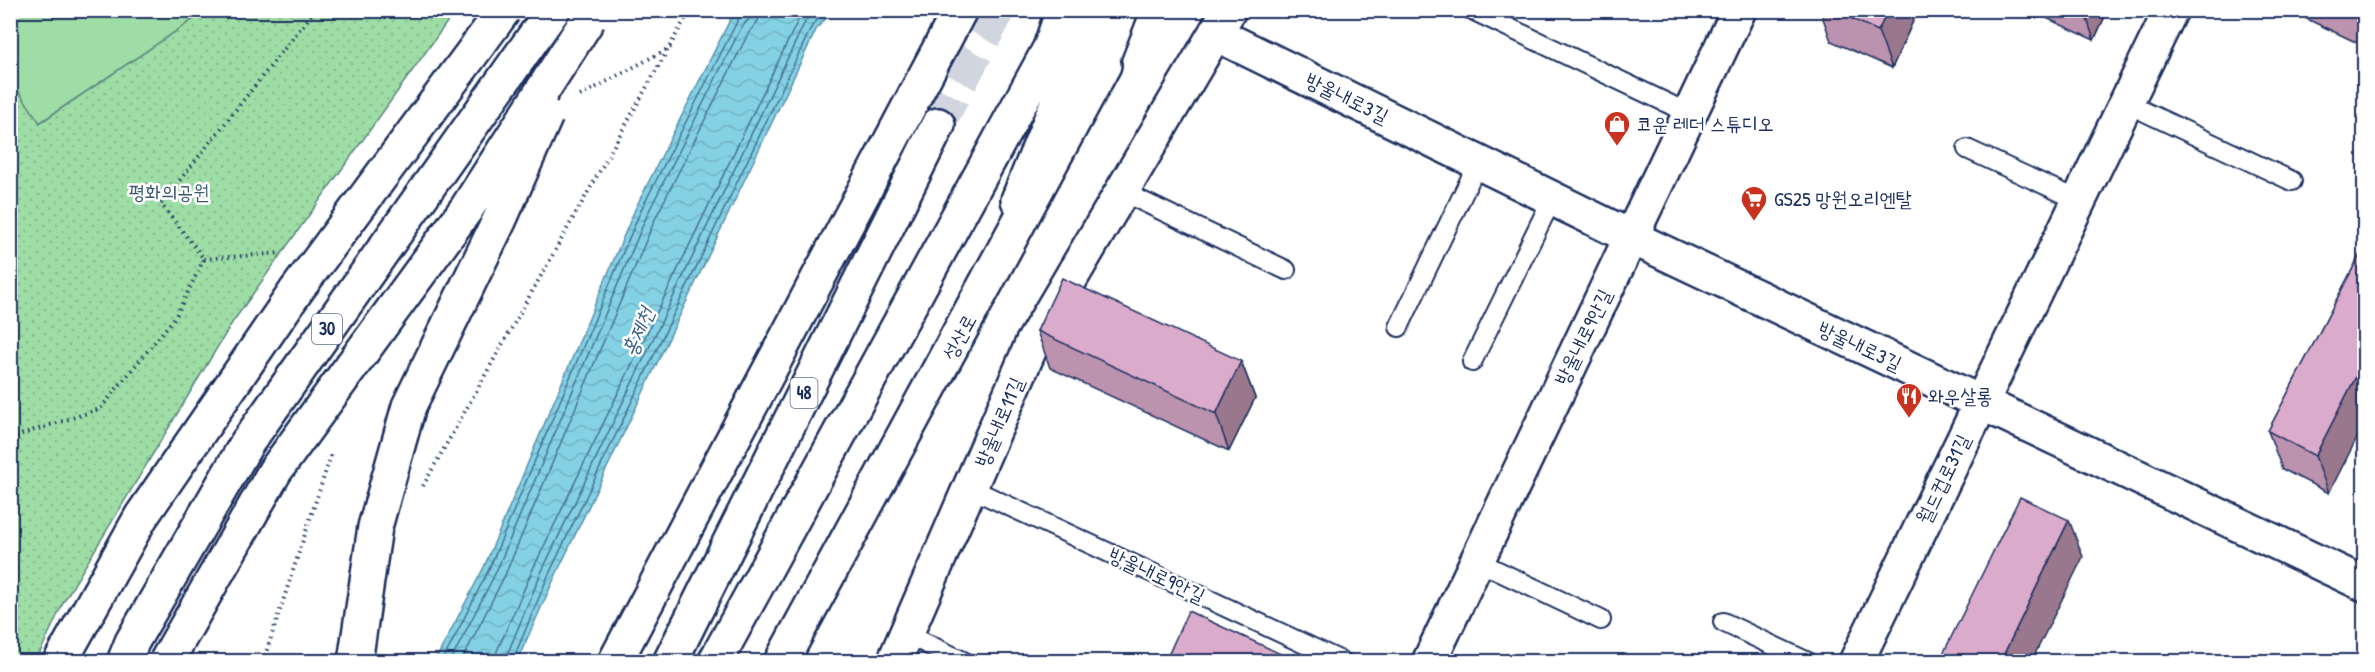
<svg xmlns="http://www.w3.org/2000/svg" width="2375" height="672" font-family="'Patrick Hand','Poor Story',sans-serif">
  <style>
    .grass { fill: #9edda5; stroke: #5c8682; stroke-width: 1.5 }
    .park { fill: url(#park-dots); stroke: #5c8682; stroke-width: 1.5 }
    .water { fill: url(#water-waves); stroke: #5a90ae; stroke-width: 1.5 }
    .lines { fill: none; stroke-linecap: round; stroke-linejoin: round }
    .shore { stroke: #457093; stroke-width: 1.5 }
    .primary-tunnel { stroke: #d1d5df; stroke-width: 33; stroke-dasharray: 33 16; stroke-linecap: butt }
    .lane-casing { stroke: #1b2f5e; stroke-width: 22 }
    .street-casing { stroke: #1b2f5e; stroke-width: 38 }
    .secondary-casing { stroke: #1b2f5e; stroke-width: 38 }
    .primary-casing { stroke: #1b2f5e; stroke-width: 38 }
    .highway-casing { stroke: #1b2f5e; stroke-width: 38 }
    .path { stroke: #1b2f5e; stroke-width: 4; stroke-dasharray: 1.5 4.5; stroke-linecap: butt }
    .lane { stroke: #fff; stroke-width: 18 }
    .street { stroke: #fff; stroke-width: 33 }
    .secondary { stroke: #fff; stroke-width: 33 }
    .primary { stroke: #fff; stroke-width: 33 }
    .highway { stroke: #fff; stroke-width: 33 }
    .highway-bridge-casing { stroke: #1b2f5e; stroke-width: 38; stroke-linecap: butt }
    .highway-bridge { stroke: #fff; stroke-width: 33 }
    .wall { fill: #bc93af; stroke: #1b2f5e; stroke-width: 1.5 }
    .shaded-wall { fill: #99788e; stroke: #1b2f5e; stroke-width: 1.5 }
    .building { fill: #dbabcb; stroke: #1b2f5e; stroke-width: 1.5 }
    .labels { text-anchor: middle; stroke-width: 5; stroke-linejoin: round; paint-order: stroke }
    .shield { fill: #fff; stroke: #5f6d8e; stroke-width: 1.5 }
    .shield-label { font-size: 18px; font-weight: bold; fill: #1b2f5e }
    .street-label { font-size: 20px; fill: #1b2f5e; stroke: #fff }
    .poi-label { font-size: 20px; fill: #1b2f5e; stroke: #fff; text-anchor: start }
    .park-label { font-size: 20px; fill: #3c5a70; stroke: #fff }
    .water-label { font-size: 21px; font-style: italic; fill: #3a6086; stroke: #fff }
  </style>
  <defs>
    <pattern id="park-dots" width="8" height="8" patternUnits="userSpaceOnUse" patternTransform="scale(1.5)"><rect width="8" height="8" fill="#9edda5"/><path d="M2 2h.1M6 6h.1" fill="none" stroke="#88be90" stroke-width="1.8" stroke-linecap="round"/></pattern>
    <pattern id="water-waves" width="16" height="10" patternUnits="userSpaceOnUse" patternTransform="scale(1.5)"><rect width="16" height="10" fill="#84d1e3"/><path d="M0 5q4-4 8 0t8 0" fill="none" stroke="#71b4c5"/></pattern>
  </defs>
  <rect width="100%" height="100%" fill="#fff"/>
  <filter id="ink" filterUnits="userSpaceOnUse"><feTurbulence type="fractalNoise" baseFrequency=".0167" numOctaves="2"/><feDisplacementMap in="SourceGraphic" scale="12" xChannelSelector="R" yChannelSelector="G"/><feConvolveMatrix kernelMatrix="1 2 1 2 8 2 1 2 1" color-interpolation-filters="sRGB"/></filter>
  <g filter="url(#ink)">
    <path class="grass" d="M10,11H206L39,123L11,80Z"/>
    <path class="park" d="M206,11H455L232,323L64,601L36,661H11V80L40,123Z"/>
    <path class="water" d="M739,11H833L817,28L554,579L517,661H435L484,567L636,207L730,20Z"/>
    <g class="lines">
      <path class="shore" d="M442,662L489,569L641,210L743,10
        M450,662L496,572L648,213L741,28L749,19L750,10
        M461,662L505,575L656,217L748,34L758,21L759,10
        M495,662L497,651L533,569L803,10
        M504,662L541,573L805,22L815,10
        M512,662L548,576L812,26L825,10"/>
      <path class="primary-tunnel" d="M938,125L999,10"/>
      <g class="lane-casing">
        <path id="lane" d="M1472,10L1690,114
          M2126,103L2292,181
          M1967,149L2078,200
          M1123,192L1286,270
          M1399,327L1478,163
          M1472,362L1552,199
          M970,488L1343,662
          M1477,561L1601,620
          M1723,622L1808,662
          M906,634L965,662"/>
      </g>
      <g class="street-casing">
        <path id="street" d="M1216,34L1631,237L2364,584
          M894,662L1032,344L1229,10
          M1429,662L1739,10
          M1856,662L2171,10"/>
      </g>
      <g class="secondary-casing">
        <path id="secondary" d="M1018,200L1095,10
          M715,662L1050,48L1063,10"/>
      </g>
      <g class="primary-casing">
        <path id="primary" d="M670,662L938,125
          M781,662L1104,65"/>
      </g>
      <g class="highway-casing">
        <path id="highway" d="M1090,90L1121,10
          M60,662L141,517L296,291
          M615,662L960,10"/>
      </g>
      <path class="path" d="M580,96L671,47
        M204,259L281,253
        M10,438L100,409L176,316L204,259L161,204L315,10
        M423,486L690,10
        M263,662L331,455"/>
      <use href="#lane" class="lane"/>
      <use href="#street" class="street"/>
      <use href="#secondary" class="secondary"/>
      <use href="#primary" class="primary"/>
      <use href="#highway" class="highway"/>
      <g class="highway-bridge-casing">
        <path id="highway-bridge" d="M296,291L504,10
          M124,662L132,642L247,443L553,10
          M166,662L275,471L467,208L589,18
          M355,662L375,527L409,406L499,221L546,115"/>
      </g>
      <use href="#highway-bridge" class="highway-bridge"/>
    </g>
    <path class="wall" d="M1820,10H1918L1892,68L1831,41Z
      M2029,10H2108L2094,40Z
      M2288,10H2364V46Z
      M2364,247L2329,493L2282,469L2268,431Z
      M1037,331L1241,361L1255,398L1229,451L1050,368Z"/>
    <path class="shaded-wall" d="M1888,10H1918L1892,68L1878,31Z
      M2084,10H2108L2094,40Z
      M1241,361L1255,398L1229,451L1216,414Z
      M2364,361V424L2329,493L2315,456Z
      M2069,520L2083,557L2031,662H2000Z"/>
    <path class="building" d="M1833,10H1888L1878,31Z
      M2354,10H2364V16Z
      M2364,247V361L2315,456L2268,431Z
      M1062,278L1241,361L1216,414L1037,331Z
      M2020,497L2069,520L2000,662H1939Z
      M1188,611L1298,662H1174L1167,658Z"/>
  </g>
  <defs>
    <g id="shop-pin" transform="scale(1.35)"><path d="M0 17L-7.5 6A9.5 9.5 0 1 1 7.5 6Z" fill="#c8321e" stroke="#fff"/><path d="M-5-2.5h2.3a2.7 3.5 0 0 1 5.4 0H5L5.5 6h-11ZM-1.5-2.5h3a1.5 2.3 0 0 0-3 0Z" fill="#fff"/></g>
    <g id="supermarket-pin" transform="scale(1.35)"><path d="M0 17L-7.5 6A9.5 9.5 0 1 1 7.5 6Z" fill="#c8321e" stroke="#fff"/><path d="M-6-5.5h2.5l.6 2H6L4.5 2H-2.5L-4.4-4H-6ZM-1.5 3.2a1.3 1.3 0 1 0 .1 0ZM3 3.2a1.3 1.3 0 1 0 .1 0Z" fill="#fff"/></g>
    <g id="restaurant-pin" transform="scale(1.35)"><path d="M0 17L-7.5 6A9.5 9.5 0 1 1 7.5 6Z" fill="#c8321e" stroke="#fff"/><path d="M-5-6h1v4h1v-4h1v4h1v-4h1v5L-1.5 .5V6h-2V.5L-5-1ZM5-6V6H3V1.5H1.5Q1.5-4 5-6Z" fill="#fff"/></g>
  </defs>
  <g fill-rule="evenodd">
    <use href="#shop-pin" x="1617" y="124"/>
    <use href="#supermarket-pin" x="1754" y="199"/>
    <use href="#restaurant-pin" x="1909" y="396"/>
  </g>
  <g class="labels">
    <g class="shield">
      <rect x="312" y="314" width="30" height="30" rx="4.5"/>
      <rect x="790.5" y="378" width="27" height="30" rx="4.5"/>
    </g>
    <g class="shield-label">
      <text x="327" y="335">30</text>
      <text x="804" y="399">48</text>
    </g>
    <g class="street-label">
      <text transform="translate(1347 98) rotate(26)" y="7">방울내로3길</text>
      <text transform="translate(959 337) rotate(-61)" y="7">성산로</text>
      <text transform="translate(1583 337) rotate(-64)" y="7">방울내로9안길</text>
      <text transform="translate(1860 346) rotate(25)" y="7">방울내로3길</text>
      <text transform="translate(999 422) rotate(-67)" y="7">방울내로11길</text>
      <text transform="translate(1943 479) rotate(-64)" y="7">월드컵로31길</text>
      <text transform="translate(1157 575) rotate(25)" y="7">방울내로9안길</text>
    </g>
    <g class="poi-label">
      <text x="1636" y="131">코운 레더 스튜디오</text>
      <text x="1774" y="206">GS25 망원오리엔탈</text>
      <text x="1928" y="403">와우살롱</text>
    </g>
    <g class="park-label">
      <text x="169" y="199">평화의공원</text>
    </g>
    <g class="water-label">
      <text transform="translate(638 332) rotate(-67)" y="7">홍제천</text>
    </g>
  </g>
  <rect width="2375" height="672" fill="none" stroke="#fff" stroke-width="36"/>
  <rect x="18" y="18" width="2339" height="636" fill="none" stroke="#1b2f5e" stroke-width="2" filter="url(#ink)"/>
</svg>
